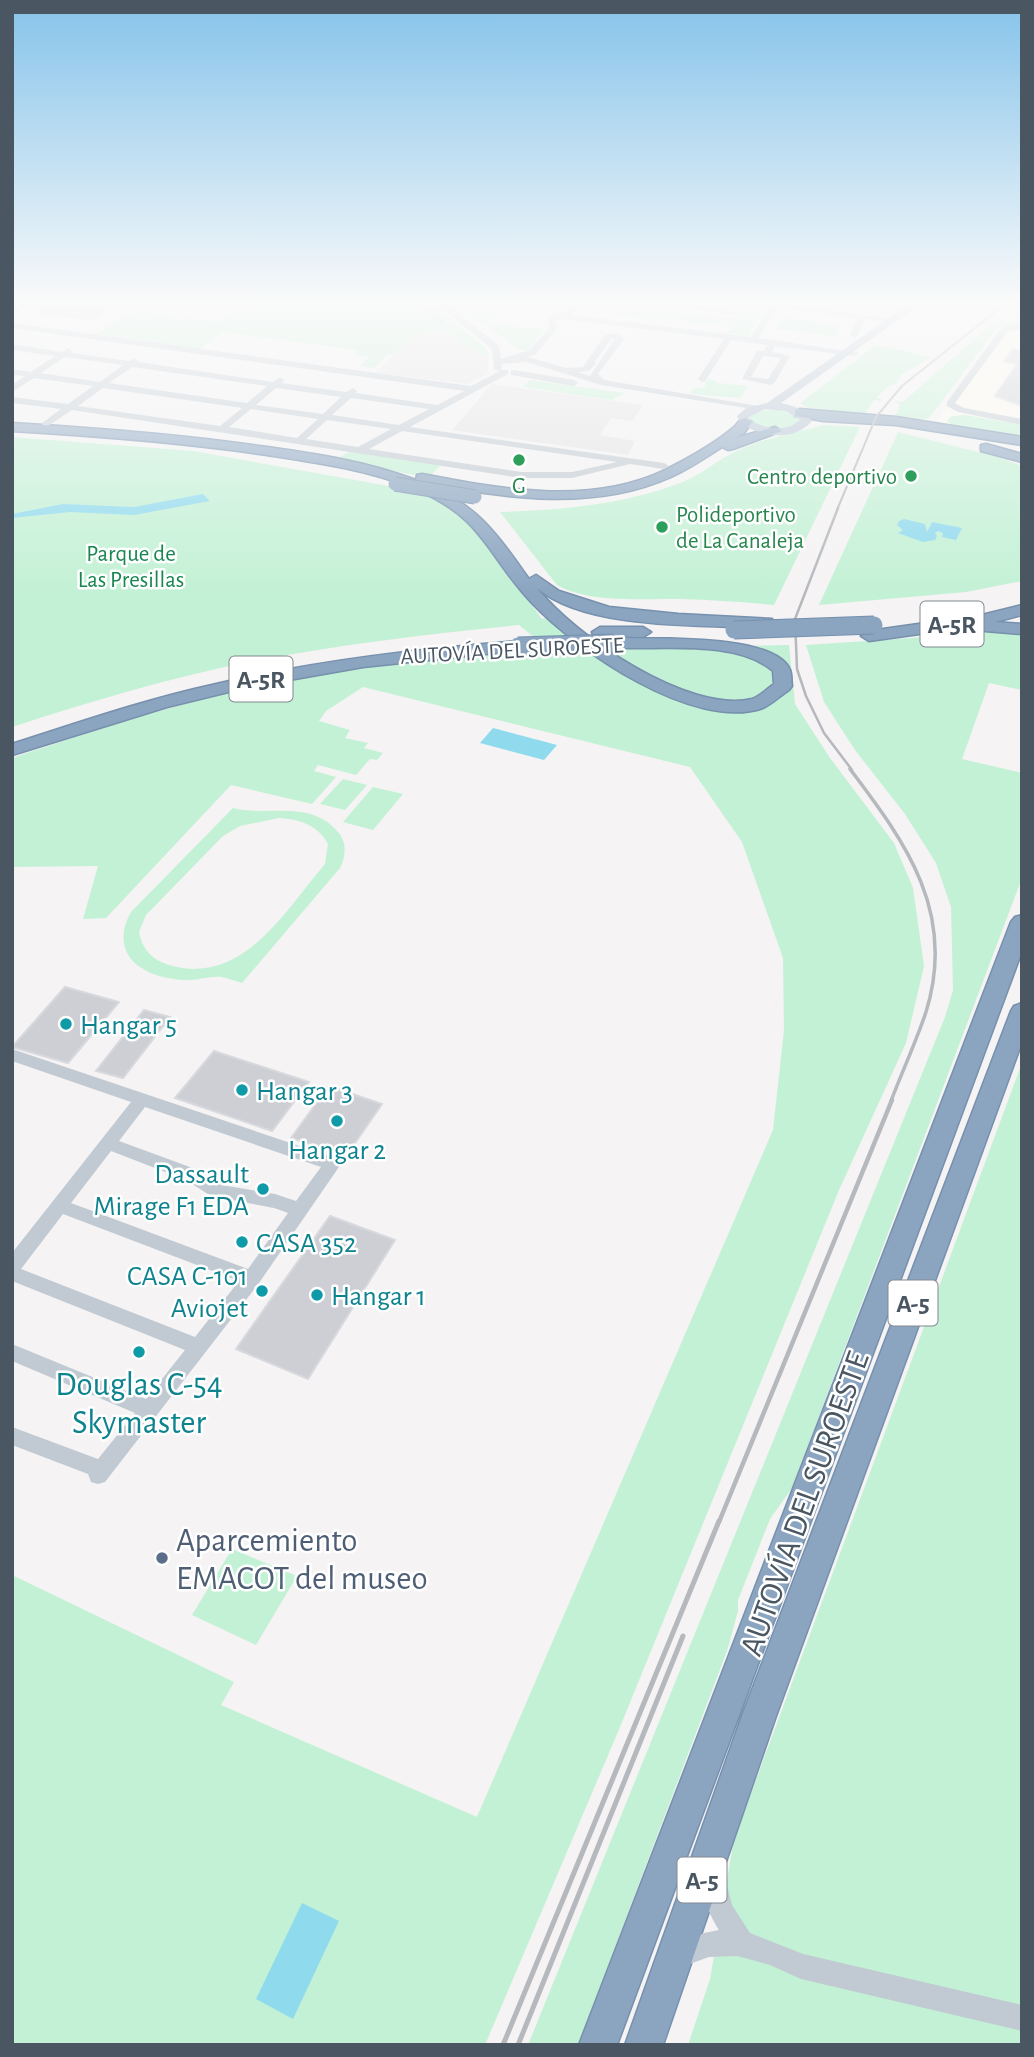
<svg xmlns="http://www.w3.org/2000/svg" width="1034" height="2057" font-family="'Alegreya Sans',sans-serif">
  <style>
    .commercial { fill: #fdf9ef }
    .education { fill: #e6e4e5 }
    .green { fill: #c3f1d5; fill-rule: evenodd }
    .water { fill: #90daee }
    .building { fill: #cdcfd5; stroke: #d7d9de; stroke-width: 2 }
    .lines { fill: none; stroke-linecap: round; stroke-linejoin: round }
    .highway-casing { stroke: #7690ad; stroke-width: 3 }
    .minor { fill: #c1cad2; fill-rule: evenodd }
    .major { fill: #b3c2d1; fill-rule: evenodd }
    .highway { fill: #8ba5c1; fill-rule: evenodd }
    .rail-far4 { stroke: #b5b8bd; stroke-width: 2 }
    .rail-far3 { stroke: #b5b8bd; stroke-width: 2.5 }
    .rail-far2 { stroke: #b5b8bd; stroke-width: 3.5 }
    .rail-far1 { stroke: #b5b8bd; stroke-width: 4.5 }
    .rail { stroke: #b5b8bd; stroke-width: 5 }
    .highway-bridge-far1-casing { stroke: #7690ad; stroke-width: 15; stroke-linecap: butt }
    .highway-bridge-casing { stroke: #7690ad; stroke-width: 19; stroke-linecap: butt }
    .highway-bridge-far1 { stroke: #8ba5c1; stroke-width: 13 }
    .highway-bridge { stroke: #8ba5c1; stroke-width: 17 }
    .leisure-dot { fill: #2e9e5b; stroke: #fff; stroke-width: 2.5 }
    .culture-dot { fill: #0f9aa8; stroke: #fff; stroke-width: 2.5 }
    .service-dot { fill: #5c6f8a; stroke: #fff; stroke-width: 2.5 }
    .labels { text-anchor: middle; stroke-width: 5; stroke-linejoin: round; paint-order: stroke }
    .far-leisure-label { font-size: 23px; fill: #27864d; stroke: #fff; text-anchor: end }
    .far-park-label { font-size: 23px; fill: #17864f; stroke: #fff }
    .far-street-label { font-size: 23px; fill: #4a5661; stroke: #fff }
    .shield { fill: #fff; stroke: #808990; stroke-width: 2 }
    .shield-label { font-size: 26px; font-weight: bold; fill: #4a5661 }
    .culture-label { font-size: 28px; fill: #0d838f; stroke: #fff; text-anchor: start }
    .near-culture-label { font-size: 33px; fill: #0d838f; stroke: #fff }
    .near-street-label { font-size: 33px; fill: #4a5661; stroke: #fff }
    .near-service-label { font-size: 33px; fill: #4e5e75; stroke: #fff; text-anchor: start }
  </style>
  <rect width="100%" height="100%" fill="#f5f3f3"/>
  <path class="commercial" d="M1022,326V441L941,423L939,419L944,411L1005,329Z"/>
  <path class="education" d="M448,330L489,359L487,364L489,373L468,384L375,373L416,335Z
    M492,384L643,405L632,421L611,418L600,435L635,441L628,455L452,430Z"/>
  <path class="green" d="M240,304H432L484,346L490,357L477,352L448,330L416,335L394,355L387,354L375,368L360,366L369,357L354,355L358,350L222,332L200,349L96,334L124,315L130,316L136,311L171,316L176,320L189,318L218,321Z
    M455,304H507L489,324L545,329L529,350H520Z
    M598,305L737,319L747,305L767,307L748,336L727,333L731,327L591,312Z
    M1014,307L1022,308V325L998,327L929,418L916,421L894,419L900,405L894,401L903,402L996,320C1005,322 1010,324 1017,317L1015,314H1005Z
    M780,317L841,325L835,336L774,329L782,320Z
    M876,345L931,357L901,375L896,384L888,386L877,397L883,401L874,400L864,415L806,407L800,403Z
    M712,379L717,383L748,386L740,398L691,394L692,389L705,387V380Z
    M530,380L625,393L612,400L523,387Z
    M767,409L784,410L799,417L800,420C787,433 762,431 750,419V415Z
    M966,415L1022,425V438L954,427L947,421L951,416Z
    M824,425L860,427L774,605C743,602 712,600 681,599C642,598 592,604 557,585L500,512C561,510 622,505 680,483C700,476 717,460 736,451C764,438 795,433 824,425Z
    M898,432L998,457L1022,466V581L966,592L819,605Z
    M12,437L193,451L428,493L464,512L542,619L549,617L594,649L789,645L795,704L830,758L894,843L913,888L924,966L906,1043L839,1190L620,1727L485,2045H12V1575L234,1682L221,1705L477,1817L773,1130L784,1030L783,958L742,842L690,767L363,687L326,711L319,721L350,730L345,738L368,743L364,748L383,753L377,760L370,759L356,775L318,765L314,771L336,777L312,804L231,785L106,918L83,919L98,866L12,867V758C58,743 103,727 149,714C278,676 416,653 551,651L519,625C430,634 342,644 254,661C172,677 92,701 12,727Z
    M350,451L441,465L428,478L337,459Z
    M991,628L1022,632V690L989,683L962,759L1022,773V878L792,1488L770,1519L738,1600V1611L727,1651L578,2045H528L945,1017L953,990L951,907L936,863L905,814L855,750L824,702L806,645L912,638Z
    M343,779L367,785L345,810L320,804Z
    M373,787L403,794L373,830L343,822Z
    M233,808C268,817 310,799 338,832C347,842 346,856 340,868L242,983C235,981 228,978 221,977C211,976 199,980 189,980C148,980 106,958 131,912ZM279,818C299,819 318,825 328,844L325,864C284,912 242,987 169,965C152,960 142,949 139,932L146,915L223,836L240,826Z
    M1022,1063V2045H688L710,1979L734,1839Z
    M232,1549L297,1576L256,1645L192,1615Z"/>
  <path class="water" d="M203,494L210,501L134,515L70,512L12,518V514L63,504L134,507Z
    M904,519L925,524L927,532L932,522L962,528L956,540L942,537L943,533L938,531L935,533L937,536L935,540L923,542L898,533L903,530L897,525L899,521Z
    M493,728L557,745L544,760L480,743Z
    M302,1903L339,1921L293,2019L256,1999Z"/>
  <path class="building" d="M45,304H119L97,319L46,316L36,310Z
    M1013,349L1022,351V406L995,396L1017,364L1004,361Z
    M65,987L119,1002L68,1063L12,1047Z
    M144,1010L170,1017L123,1078L96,1071Z
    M214,1051L309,1082L272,1131L175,1098Z
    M329,1086L382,1104L346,1156L291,1138Z
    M330,1216L395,1240L308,1379L236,1349Z"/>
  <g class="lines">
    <g class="highway-casing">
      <path id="highway" d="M800,409L896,417L1022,437V445L896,425L823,421L795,416V410Z
        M745,418L752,422L744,433L735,438L775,427L782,431L733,449L728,450L722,447C705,458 689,469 671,477C593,512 506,498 424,483C479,506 495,532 529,579L536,575L559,591L609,607L678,614L772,619L774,623L772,627L766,628C703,625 586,630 537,588C575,636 688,714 752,699C759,697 767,689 774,684L773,671C739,641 668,649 625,648L617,643L625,638C658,639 776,634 790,670C792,674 791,681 792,686L789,690C781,695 772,704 763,708C694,732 576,650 531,602C486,554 484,518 415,489C366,469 312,462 260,454C178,442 96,436 12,431V423C95,428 177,434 259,446C312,453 365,461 416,480L417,475L422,474C500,489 590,506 665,470C687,459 714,444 733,428C738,424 738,420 745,418Z
        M986,444L1022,454V462L981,451V445Z
        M1022,605V615L995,622L1022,624V634L985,631L977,626L869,641L861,636L869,631L982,615Z
        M600,627H643L651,632L643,637L594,636L592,632Z
        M518,641L526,646L524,650L363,667L249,687L167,707L12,755V744C78,723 144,700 212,685C313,661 415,649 518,641Z
        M1022,915V951L617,2045H579L1011,922L1015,917Z
        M1022,1003V1042L776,1716L663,2045H625L742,1716L1011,1011L1014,1006Z"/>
    </g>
    <path class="minor" d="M21,304H31L12,315V309Z
      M437,304L492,306L489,310H454L499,346L501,359L530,350L549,328L548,318L567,310L572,304H581L570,315L751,337L770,307L759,304H786L898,320L894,322L866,319L858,335L854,338L850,335L858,318L778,308L758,338L859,353L855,356L775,346L772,352L790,356L775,382L771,385L742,379L757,351H764L768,345L731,340L705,381L702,382L698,379L724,339L562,319L555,321L557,328L536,354L528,357L566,368L583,367L605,335L617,333L624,339L598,374L604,380L764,407L759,410L601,385L527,362L502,364L501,370H508V374L410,427L664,463L669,466L664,469L630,464L572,478H521L72,410L45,428L42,427V423L61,409L12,403V397L68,404L93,386L34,378L12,392V385L25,376L12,375V369L31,372L55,356L12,350V344L62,352L68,348L72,351L71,353L129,361L135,358L138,362L273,382L280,377L284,380L282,383L346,392L353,388L357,391L356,393L437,405L464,391L12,328V323L471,386L500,371L494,369L492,349L445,311L434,313L444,322L440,324L423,311L440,307ZM611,339H615L590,376L578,372L588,371L595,365V361ZM763,356L781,358L768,379L751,377ZM65,357L123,365L100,382L41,373ZM132,367L267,386L247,403L109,383ZM103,388L242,408L220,426L78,406ZM276,388L341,397L323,414L256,405ZM351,398L429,409L399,425L332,415ZM251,409L318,419L297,438L229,427ZM327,420L391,429L358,447L306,439ZM402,431L617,462L572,472H521L369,449Z
      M653,304H684L745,313L741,315Z
      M1022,324V329L1008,331L955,403L964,408L1022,419V425L958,412L947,406V402L1002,327Z
      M514,370L574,380L578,383L574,386L511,375V371Z
      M12,1049L338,1159L341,1164L259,1283L105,1482L98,1484L91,1482L88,1474L12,1445V1427L98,1459L135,1413L12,1361V1344L146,1399L185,1350L12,1281V1253L131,1102L12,1061ZM145,1107L321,1167L296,1201L275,1194L221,1185L198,1170L119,1141ZM111,1151L186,1180L211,1196L274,1208L288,1213L248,1269L71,1203ZM63,1214L239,1281L195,1337L21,1269Z
      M712,1859L721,1862L732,1905L750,1933L803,1954L1022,2005V2031L801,1979L770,1965L737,1956L709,1957L676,1969L667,1965L663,1956L667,1947L704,1933L719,1930C708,1913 695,1882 703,1862Z"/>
    <path class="major" d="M909,304H921L781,403C795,406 804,409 812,421C794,442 763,437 741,424L737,416L746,408L767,403ZM765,409L786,411L800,420C785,433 766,429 750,420L749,417Z"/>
    <use href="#highway" class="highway"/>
    <path class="rail-far4" d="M837,510L876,417L902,386L1005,304"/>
    <path class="rail-far3" d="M838,508L795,619L797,669L806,696L824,733L852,770"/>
    <path class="rail-far2" d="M850,769C906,843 957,913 926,1012C916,1042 902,1072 891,1101"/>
    <path class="rail-far1" d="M719,1522L892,1100"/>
    <path class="rail" d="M503,2045L719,1521
      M518,2045L683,1636"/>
    <g class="highway-bridge-far1-casing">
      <path id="highway-bridge-far1" d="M395,484L475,497"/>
    </g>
    <g class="highway-bridge-casing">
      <path id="highway-bridge" d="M734,630L874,625
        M518,646L614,643"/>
    </g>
    <use href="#highway-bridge-far1" class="highway-bridge-far1"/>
    <use href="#highway-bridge" class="highway-bridge"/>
  </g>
  <linearGradient id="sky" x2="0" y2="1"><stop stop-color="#85c3ea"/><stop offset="0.51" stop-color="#fafafa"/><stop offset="1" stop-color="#fafafa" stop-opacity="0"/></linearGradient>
  <rect width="1034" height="592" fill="url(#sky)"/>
  <g class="leisure-dot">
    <circle cx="519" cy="460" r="7"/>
    <circle cx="911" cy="476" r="7"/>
    <circle cx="662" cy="527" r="7"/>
  </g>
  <g class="culture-dot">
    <circle cx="66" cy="1024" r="7"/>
    <circle cx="242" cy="1090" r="7"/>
    <circle cx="337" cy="1121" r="7"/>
    <circle cx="263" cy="1189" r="7"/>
    <circle cx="242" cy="1242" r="7"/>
    <circle cx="262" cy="1291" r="7"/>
    <circle cx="317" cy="1295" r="7"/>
    <circle cx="139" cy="1352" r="7"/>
  </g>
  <circle class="service-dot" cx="162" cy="1558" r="7"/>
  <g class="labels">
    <g class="far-leisure-label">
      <text x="897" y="484">Centro deportivo</text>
      <text x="519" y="493" text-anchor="middle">G</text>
      <text x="676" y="522" text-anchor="start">Polideportivo<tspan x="676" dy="26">de La Canaleja</tspan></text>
    </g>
    <g class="far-park-label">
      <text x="131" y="561">Parque de<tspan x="131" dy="26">Las Presillas</tspan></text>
    </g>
    <g class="far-street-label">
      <text transform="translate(512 650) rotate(-3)" y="8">AUTOVÍA DEL SUROESTE</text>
    </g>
    <g class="shield">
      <rect x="920.5" y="601.5" width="63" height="45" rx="5"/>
      <rect x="229.5" y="656.5" width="63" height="45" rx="5"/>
      <rect x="888.5" y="1280.5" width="49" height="45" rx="5"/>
      <rect x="677.5" y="1857.5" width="49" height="45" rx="5"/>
    </g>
    <g class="shield-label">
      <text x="952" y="633">A-5R</text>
      <text x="261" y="688">A-5R</text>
      <text x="913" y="1312">A-5</text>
      <text x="702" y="1889">A-5</text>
    </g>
    <g class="culture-label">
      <text x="80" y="1034">Hangar 5</text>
      <text x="256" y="1100">Hangar 3</text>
      <text x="337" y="1159" text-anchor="middle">Hangar 2</text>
      <text x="249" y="1183" text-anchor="end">Dassault<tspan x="249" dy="32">Mirage F1 EDA</tspan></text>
      <text x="256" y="1252">CASA 352</text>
      <text x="248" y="1285" text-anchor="end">CASA C-101<tspan x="248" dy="32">Aviojet</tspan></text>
      <text x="331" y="1305">Hangar 1</text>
    </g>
    <g class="near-culture-label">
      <text x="139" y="1395">Douglas C-54<tspan x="139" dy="38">Skymaster</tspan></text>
    </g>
    <g class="near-street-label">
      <text transform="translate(803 1503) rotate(-70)" y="12">AUTOVÍA DEL SUROESTE</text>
    </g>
    <g class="near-service-label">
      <text x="176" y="1551">Aparcemiento<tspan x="176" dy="38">EMACOT del museo</tspan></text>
    </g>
  </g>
  <rect width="1034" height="2057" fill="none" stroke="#4a5661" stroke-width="28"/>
</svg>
